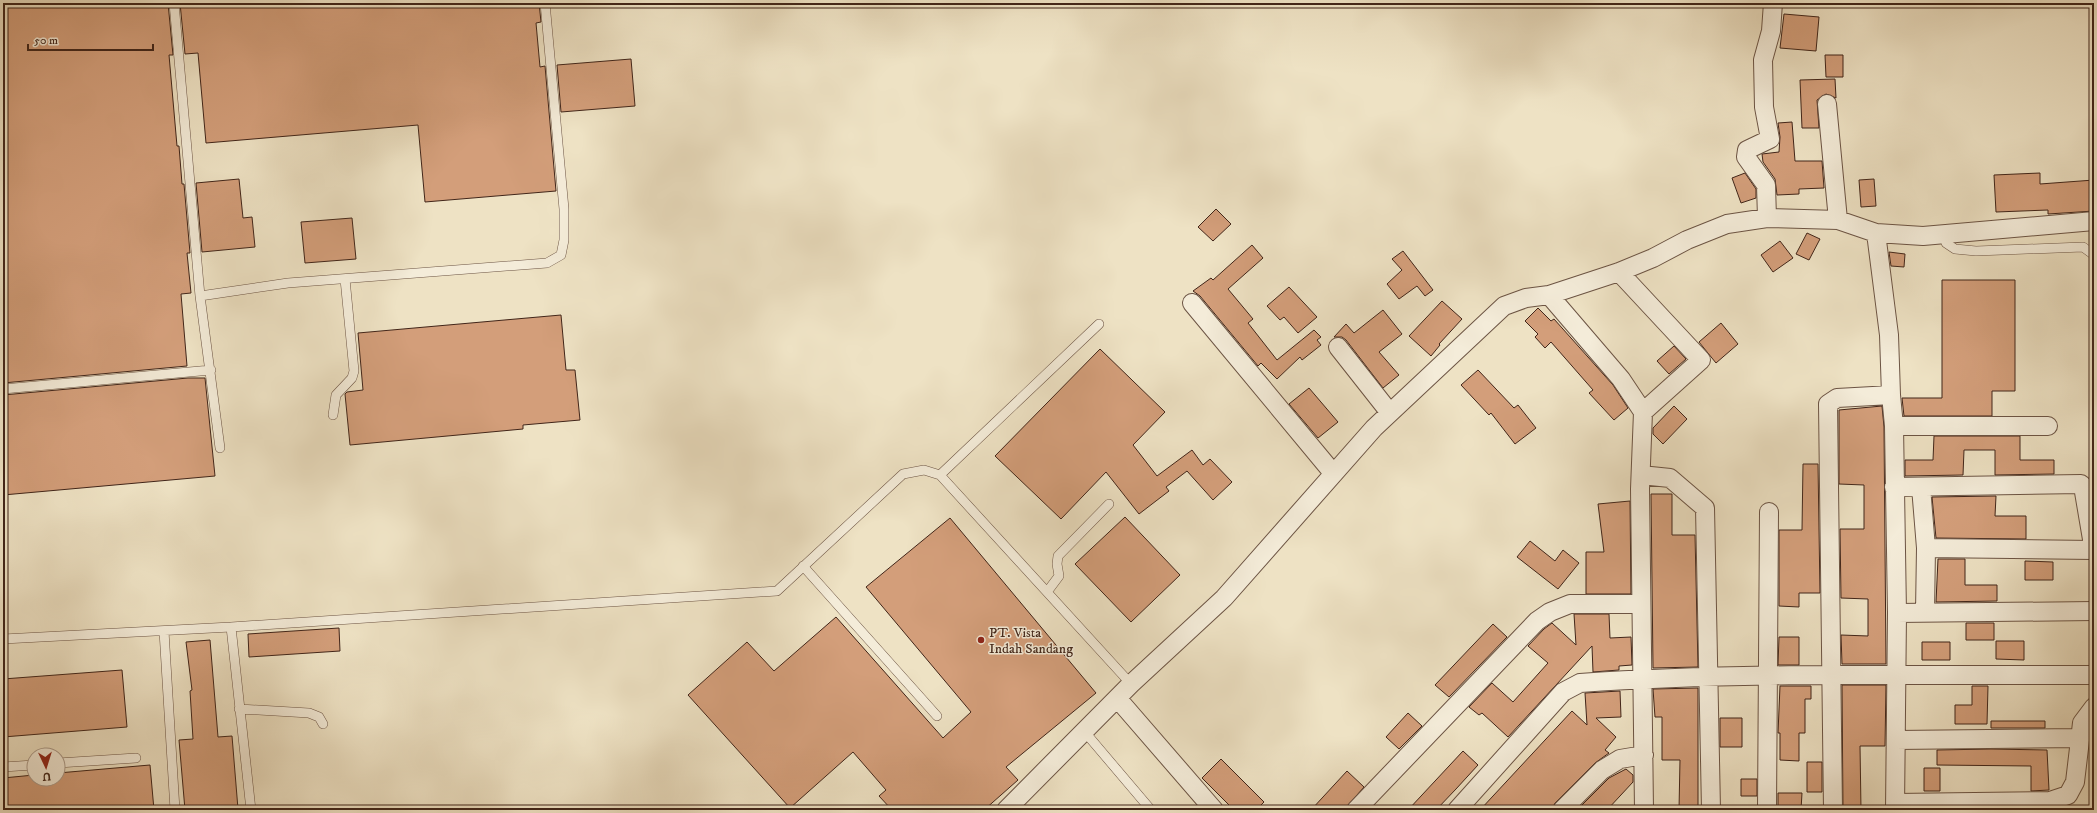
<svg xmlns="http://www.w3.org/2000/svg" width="2097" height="813" font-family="'IM FELL DW Pica',serif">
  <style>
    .building { fill: #d39e7a; stroke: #412519 }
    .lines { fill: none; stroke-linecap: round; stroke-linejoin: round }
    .lane-casing { stroke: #6c5444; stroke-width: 10 }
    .street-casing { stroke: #6c5444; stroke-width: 20 }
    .lane { stroke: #f4ecd9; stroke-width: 9 }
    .street { stroke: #f4ecd9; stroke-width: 18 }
    .poi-dot { fill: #8f2418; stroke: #f4ecd9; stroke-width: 1.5 }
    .labels { text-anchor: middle; stroke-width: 3; stroke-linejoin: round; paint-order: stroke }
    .poi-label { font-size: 14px; fill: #412519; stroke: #f4ecd9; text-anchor: start }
  </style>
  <rect width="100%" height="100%" fill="#eee2c4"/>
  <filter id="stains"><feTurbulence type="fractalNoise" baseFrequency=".005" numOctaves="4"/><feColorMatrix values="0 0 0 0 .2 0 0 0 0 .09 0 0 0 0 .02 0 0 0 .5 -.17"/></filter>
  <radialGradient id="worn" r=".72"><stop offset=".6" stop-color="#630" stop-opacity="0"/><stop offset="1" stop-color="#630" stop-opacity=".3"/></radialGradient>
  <path class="building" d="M3,3H168L173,55H169L177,146H179L182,184H184L190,253H187L191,293L181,294L187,366L3,383Z
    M180,3H539L541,22L536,23L540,67L545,66L556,191L425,202L418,125L206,143L198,53L185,54Z
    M1784,14L1819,17L1816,51L1780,48Z
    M1825,55H1843V77H1826Z
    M631,59L635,106L561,112L557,65Z
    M1835,79L1836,98L1826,94L1817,100L1819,128H1802L1800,80Z
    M1792,122L1795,161H1822L1824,188L1799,189V194L1777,195L1775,179L1763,162L1762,154L1779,152L1780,137L1778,123Z
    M1745,173L1756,189V198L1741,203L1732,178Z
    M2040,173V184L2094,180V211L2048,214V210L1996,212L1994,175Z
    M239,179L243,218L252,217L255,247L202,252L196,183Z
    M1874,179L1876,206L1861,207L1859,180Z
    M1216,209L1231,224L1213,241L1198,227Z
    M352,218L356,259L305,263L301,222Z
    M1807,233L1820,239L1809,260L1796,254Z
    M1780,241L1793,258L1773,272L1761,255Z
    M1252,245L1263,258L1228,289L1253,319L1248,323L1277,360L1314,330L1321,337L1317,340L1321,345L1302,360L1300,357L1277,379L1261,363L1258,366L1200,296L1193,291L1211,278L1213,280Z
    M1403,251L1433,290L1425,296L1417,286L1399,299L1387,284L1402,270L1392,259Z
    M1889,252L1905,254L1904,267L1891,266Z
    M1942,280H2015V391H1992V416H1904L1902,398H1942Z
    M1289,287L1317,317L1298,333L1284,317L1280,320L1267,306Z
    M1442,301L1462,319L1439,344L1440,345L1431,356L1409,336Z
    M1538,308L1551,321L1554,319L1613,385L1628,408L1614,420L1589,393L1593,390L1551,342L1545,348L1535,337L1538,334L1525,321Z
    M1383,310L1402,334L1379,352L1399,375L1383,388L1346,340L1342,337H1334L1346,324L1354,333Z
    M561,315L566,370H575L580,420L523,425V429L350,445L345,394L347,392L363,390L358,333Z
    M1721,323L1738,344L1716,363L1699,342Z
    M1674,346L1686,359L1669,374L1657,361Z
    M1100,349L1165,412L1133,445L1157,476L1192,450L1203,465L1210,459L1232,482L1213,500L1187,471L1166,487L1169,491L1139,514L1106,472L1061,519L995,456Z
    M1478,370L1514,408L1518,405L1536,428L1515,444L1491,413L1489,415L1461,385Z
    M188,378H205L215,476L3,495V395Z
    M1309,388L1338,422L1318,438L1289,404Z
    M1674,406L1687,419L1663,444L1653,434V428Z
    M1882,406L1884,427L1886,664H1842L1841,635L1868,636V599L1841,598L1840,529H1864V485L1839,484V410Z
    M1934,436H2020V460H2054V474L1995,475V450H1964L1963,475L1905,476V460H1933Z
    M1803,464H1818L1820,593H1799V607L1779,606V530H1802Z
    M1651,494H1672V535H1695L1698,667L1653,668Z
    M1996,496L1995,516H2026V539L1936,538L1932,497Z
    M1630,501L1631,594H1586V552H1604L1598,504Z
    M1125,517L1180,575L1131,622L1075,564Z
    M950,518L1096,693L1006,767L1018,780L984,810H892L879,796L886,790L853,752L790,808L688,695L747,642L774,671L836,617L943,738L971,712L866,587Z
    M1530,541L1555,561L1563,550L1579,563L1558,589L1517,557Z
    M1938,559H1965V585H1997V601L1936,602Z
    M2025,561L2053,562V580H2025Z
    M1574,614H1609L1610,638L1631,637L1632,665L1619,666V670L1593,672L1592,646L1508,737L1482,713L1479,715L1469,707L1492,683L1513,702L1548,663L1528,646L1544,629L1552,623L1576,645Z
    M1966,623H1994V640H1966Z
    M1493,624L1507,637L1449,697L1435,685Z
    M339,628L340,651L249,657L248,634Z
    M1779,637H1799V665H1778Z
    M210,640L218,737L232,736L238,809L185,810L179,740L193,739L190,691L192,690L186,642Z
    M1996,641H2024V660L1996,659Z
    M1922,642H1950V660H1922Z
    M122,670L127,727L3,737V679Z
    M1842,685H1886L1885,746H1860L1861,810H1843Z
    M1780,686H1811V699H1805V733H1799V761L1780,760V733H1778Z
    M1972,686H1988L1987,724H1955V705H1972Z
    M1698,688V810H1679L1680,760H1662V717H1655L1653,689Z
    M1620,691L1621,717L1596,718L1616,737L1605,750L1609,753L1595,763L1555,803L1552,810H1480L1572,711L1587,725L1585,693Z
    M1408,713L1422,726L1399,749L1386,737Z
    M1720,718H1742V747H1720Z
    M1991,721H2045V728H1991Z
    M1991,749L2047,750L2049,790L2031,791V766L1937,765V750Z
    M1463,751L1478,765L1456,789L1436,810H1408Z
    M1221,759L1264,802L1256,810H1234L1202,778Z
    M1807,762H1822V792H1807Z
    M150,765L154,810H3V778L34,775V779H58V773Z
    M1924,768H1940V791H1924Z
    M1626,769L1633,775V782L1607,810H1577L1609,778Z
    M1347,771L1364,787L1344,810H1311Z
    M1741,779H1757V796H1741Z
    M1778,793H1802L1801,810H1778Z"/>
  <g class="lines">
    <g class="lane-casing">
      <path id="lane" d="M174,3L200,296L220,448
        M1945,234L1946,243L1955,249L1976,251L2083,247L2094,255
        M200,296L288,283L547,263L561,255L564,240V209L545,3
        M3,389L211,370
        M333,415L336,395L352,378L354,371L345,279
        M940,475L1099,324
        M803,566L937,716
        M1047,592L1059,576L1057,564L1058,556L1109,504
        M231,627L251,810
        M164,631L175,810
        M3,639L231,627L777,591L903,474L924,470L940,475L1131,684
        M239,709L309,713L319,717L323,724
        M1084,731L1151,810
        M58,763L136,758
        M3,767L34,765"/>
    </g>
    <g class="street-casing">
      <path id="street" d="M1827,104L1838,220
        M1767,218L1766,185L1746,157L1747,150L1770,139L1764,107L1763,60L1771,31L1773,3
        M1619,272L1701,360L1643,412
        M1549,295L1621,379L1643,412L1640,489L1644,810
        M1192,303L1333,473
        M1338,347L1390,413
        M1891,395L1894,426L1897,613L1895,810
        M1894,426H2048
        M1641,475L1670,478L1705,508L1711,810
        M1894,487L2081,484L2083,486L2094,551
        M1921,487L1926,548
        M1925,612L1926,548L2094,550
        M1897,613L2094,611
        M1117,698L1214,810
        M1896,740L2079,738
        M1895,803L2050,801L2068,795L2075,782L2082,723L2094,707
        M1006,810L1131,684L1224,598L1374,428L1504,306L1526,298L1549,295L1619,272L1653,258L1687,240L1727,224L1767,218L1838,220L1876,233L1923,236L2094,221
        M1356,810L1537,621L1550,612L1570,604H1641
        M1457,810L1563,692L1580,683C1751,671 1922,676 2094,675
        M1562,810L1602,770L1620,759L1644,755
        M1767,810L1769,512
        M1833,810L1828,404L1837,398L1891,395L1889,335L1876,233"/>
    </g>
    <use href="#lane" class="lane"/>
    <use href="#street" class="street"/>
  </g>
  <circle class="poi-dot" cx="981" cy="640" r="4"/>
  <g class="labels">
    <g class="poi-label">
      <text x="989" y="637">PT. Vista<tspan x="989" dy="16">Indah Sandang</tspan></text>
    </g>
  </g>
  <rect width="2097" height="813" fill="none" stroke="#eee2c4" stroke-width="16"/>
  <rect x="4" y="4" width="2089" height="805" fill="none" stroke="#412519" stroke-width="2"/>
  <rect x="8" y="8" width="2081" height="797" fill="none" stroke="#412519"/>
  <g transform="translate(46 767) rotate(176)"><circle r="19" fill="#f4ecd9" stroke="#ac9c8c"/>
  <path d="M0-3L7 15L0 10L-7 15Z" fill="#8f2418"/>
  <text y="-6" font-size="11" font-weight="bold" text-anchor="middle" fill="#412519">U</text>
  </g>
  <path d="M28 44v6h125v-6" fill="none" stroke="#412519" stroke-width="2"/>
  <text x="34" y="44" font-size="12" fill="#412519" stroke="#f4ecd9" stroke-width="3" paint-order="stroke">50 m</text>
  <rect width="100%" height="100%" filter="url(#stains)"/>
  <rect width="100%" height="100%" fill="url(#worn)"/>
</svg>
